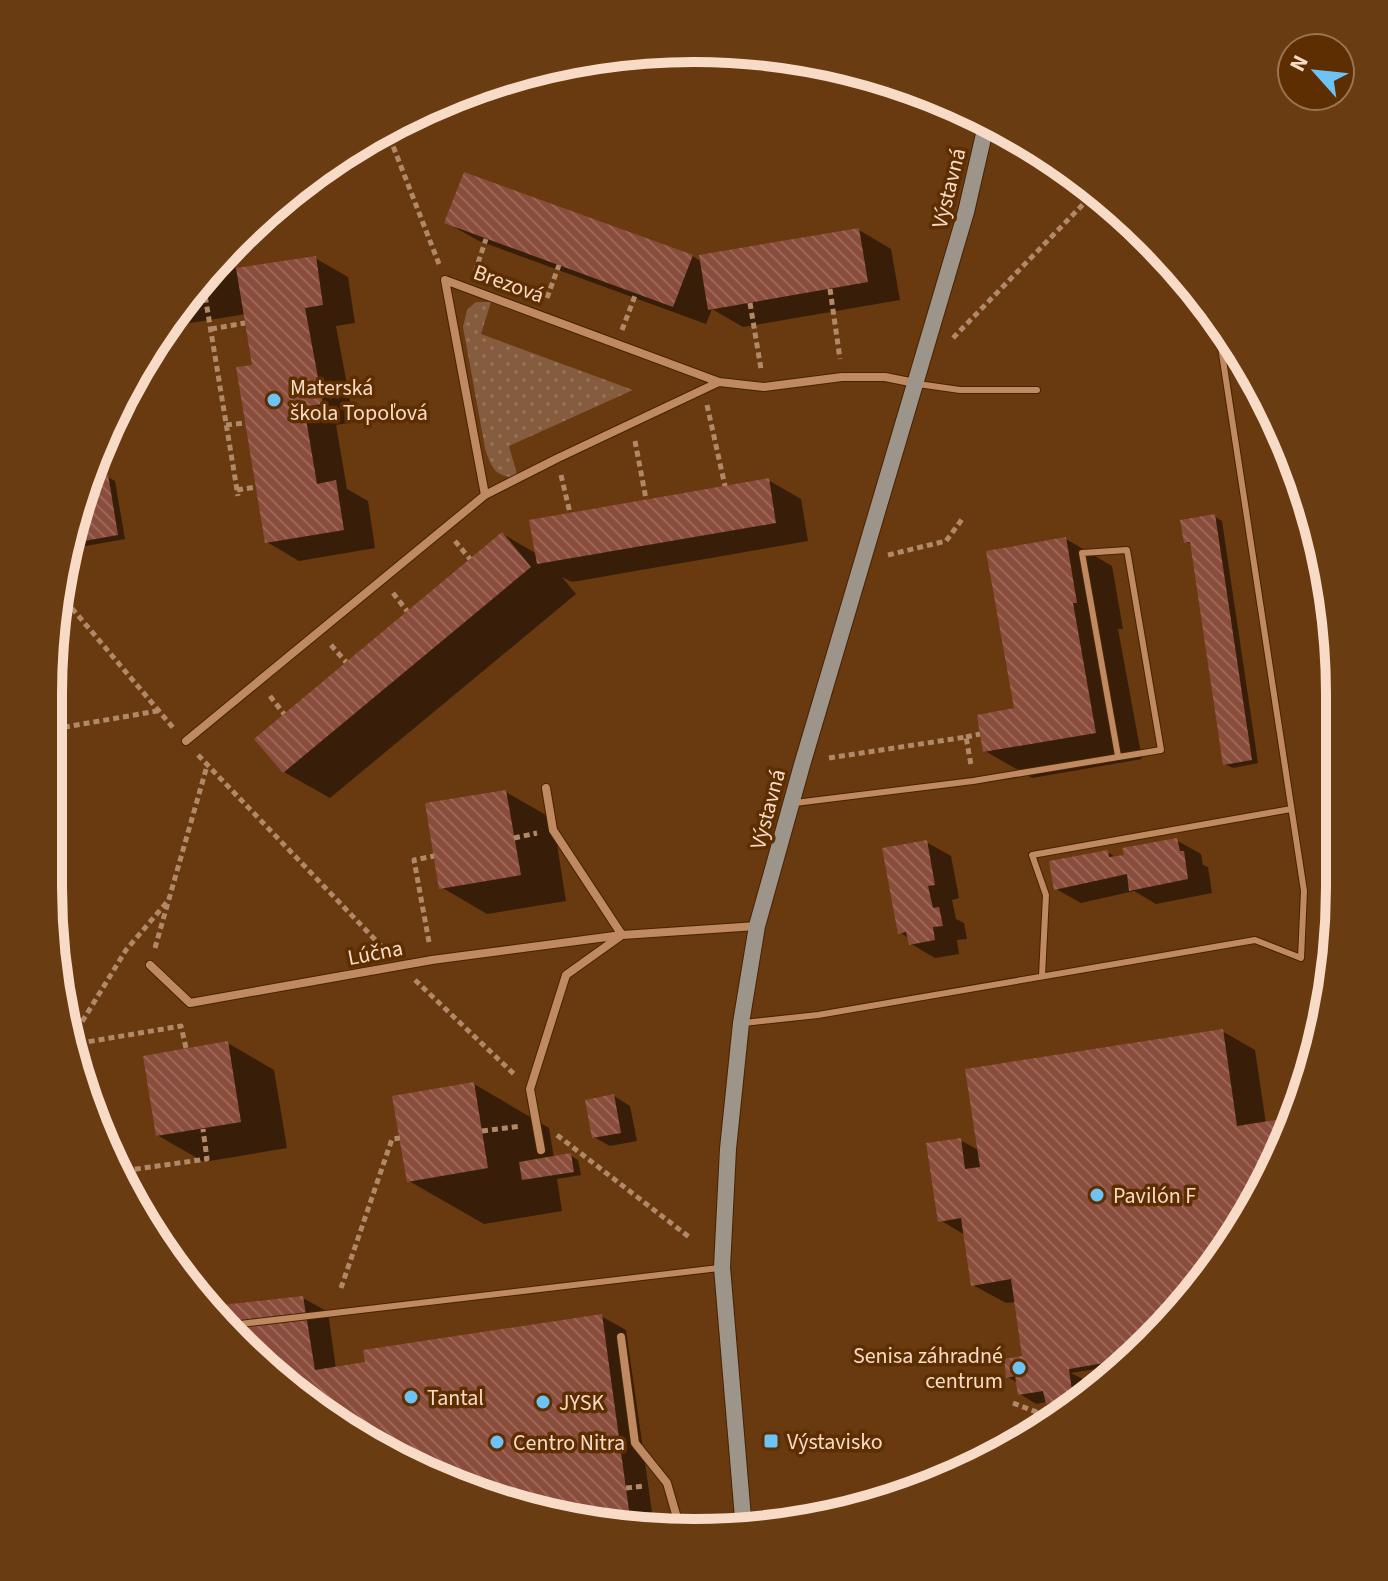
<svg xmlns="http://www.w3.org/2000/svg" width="1388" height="1581" font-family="'Source Sans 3',sans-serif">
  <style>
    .grass { fill: url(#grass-dots) }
    .shadow { fill: #0007 }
    .building { fill: url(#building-back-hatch) }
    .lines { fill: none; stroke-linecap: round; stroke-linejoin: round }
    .lane-casing { stroke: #472303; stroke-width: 8 }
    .street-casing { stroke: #472303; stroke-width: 10 }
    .secondary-casing { stroke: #472303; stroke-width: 18 }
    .path { stroke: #b08969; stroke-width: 5; stroke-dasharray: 6 4; stroke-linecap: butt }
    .lane { stroke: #bf8961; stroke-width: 6 }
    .street { stroke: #bf8961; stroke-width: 8 }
    .secondary { stroke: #9d9589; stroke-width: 16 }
    .poi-dot { fill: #6fc2f4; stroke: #5d2e01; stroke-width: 3 }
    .labels { text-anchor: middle; stroke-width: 7; stroke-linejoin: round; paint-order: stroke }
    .street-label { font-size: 22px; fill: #f8dbc6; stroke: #5d2e01 }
    .poi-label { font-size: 22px; fill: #f8dbc6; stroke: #5d2e01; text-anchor: start }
    .rim { fill: none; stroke: #f8dbc6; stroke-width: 10 }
  </style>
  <defs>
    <pattern id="grass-dots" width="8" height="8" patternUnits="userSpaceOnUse" patternTransform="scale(2)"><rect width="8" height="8" fill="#865c3e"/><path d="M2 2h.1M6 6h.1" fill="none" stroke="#987358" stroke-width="1.8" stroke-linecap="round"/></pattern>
    <pattern id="building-back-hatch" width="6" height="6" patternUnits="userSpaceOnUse" patternTransform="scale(2)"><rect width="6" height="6" fill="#8a4d3c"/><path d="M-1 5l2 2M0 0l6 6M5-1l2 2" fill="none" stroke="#9b6657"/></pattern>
  </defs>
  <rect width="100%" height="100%" fill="#69390f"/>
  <path class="grass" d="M476,302H491L481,334L633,390L509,446L518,478C495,476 492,470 485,448L463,327L467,310Z"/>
  <path class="shadow" d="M447,223L692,256L702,262L859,230L891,249L900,300L743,327L712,309L706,324L479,241Z
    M232,246L236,270L315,258L348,277L355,323L336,326L354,422L336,425L347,489L368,501L375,548L299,561L267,542L254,366L246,314L184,324L173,318L208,268Z
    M108,477L115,481L125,539L80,547V550L66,552L94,479Z
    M768,480L801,499L808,541L572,582L562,577L576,594L330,798L284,772L503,534L537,554Z
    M1214,516L1222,521L1258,763L1233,768L1225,764L1193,545L1186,542Z
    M1066,539L1112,566L1123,629H1118L1142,759L1032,778L985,751L1017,710Z
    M506,792L553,819L566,901L487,914L441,887Z
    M1176,840L1201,854L1203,865L1208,867L1212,893L1156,904L1134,891L1081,903L1056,889L1107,852L1117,858Z
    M926,842L951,856L959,898L952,900L956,919L964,923L967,939L957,940L959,954L935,958L911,944L908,938L900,932Z
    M1222,1031L1255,1050L1266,1124L1289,1120L1292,1123L1274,1172L1206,1281L1128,1364L1071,1373L1085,1380L1087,1395L1062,1411L1047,1402L1036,1404L1020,1394L1018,1383L1008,1377L1030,1357L1016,1302L1006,1303L973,1285L965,1235L940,1220L960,1140L980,1151Z
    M228,1043L274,1070L287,1148L204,1162L157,1135Z
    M474,1084L549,1128L554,1158L570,1155L578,1160L581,1175L557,1179L562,1211L484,1224L409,1181Z
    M614,1096L630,1106L637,1141L610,1146L594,1137Z
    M303,1298L328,1312L336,1369L601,1316L626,1330L654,1526L568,1521L301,1400L205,1308Z"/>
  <path class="building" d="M464,172L693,255L673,307L444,223Z
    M859,228L868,282L708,310L699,255Z
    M316,256L323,305L305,308L323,404L304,407L317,484L336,480L344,530L265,543L236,367L252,365L236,268Z
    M108,474L118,535L73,543L74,546L68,547L95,477Z
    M769,478L776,523L537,564L529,520Z
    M1215,514L1252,760L1223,765L1190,542L1184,543L1180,520Z
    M502,532L531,567L283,773L254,739Z
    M1066,537L1077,603H1073L1096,733L983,752L977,715L1014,708L986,551Z
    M506,790L521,875L439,889L425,803Z
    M1177,838L1180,851H1184L1188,879L1129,891L1127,874L1054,890L1049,861L1108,850L1109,857L1124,855L1122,848Z
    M927,840L935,885L928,886L933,908L939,907L943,926L933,927L935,940L909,945L906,932L898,934L882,848Z
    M1223,1029L1237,1126L1289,1118L1291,1127L1274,1172L1206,1281L1133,1358L1069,1369L1073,1399L1046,1404L1043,1391L1018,1395L1015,1376L1006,1378L1004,1359L1022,1356L1011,1279L971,1286L961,1218L938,1222L926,1143L961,1138L965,1169L980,1167L965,1069Z
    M228,1041L241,1122L156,1136L143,1056Z
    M474,1082L488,1168L407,1182L392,1096Z
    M614,1094L621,1133L592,1138L585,1100Z
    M571,1153L574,1172L522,1180L519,1162Z
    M303,1296L315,1370L365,1362L363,1350L602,1314L631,1525L568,1521L446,1484L301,1400L204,1307Z"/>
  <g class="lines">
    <g class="lane-casing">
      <path id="lane" d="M918,384L960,390H1037
        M795,803L973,781L1161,750L1127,550L1082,553L1118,756
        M1042,976L1046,895L1032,855L1291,809
        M744,1023L818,1015L1255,940L1301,958L1304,891L1221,347L1234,345
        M223,1326L719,1268"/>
    </g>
    <g class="street-casing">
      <path id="street" d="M491,83L700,51
        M485,495L445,280L719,382
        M186,741L485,495L558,458L719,382L764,387L842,377H885L915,383
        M150,965L190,1003L432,960L622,935L757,926
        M541,1150L530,1089L566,975L622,935L553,830L546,788
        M621,1337L635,1443L667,1483L680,1528"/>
    </g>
    <g class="secondary-casing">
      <path id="secondary" d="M744,1530L722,1267L728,1149L741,1023L757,926L802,765L966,212L987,121"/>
    </g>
    <path class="path" d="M386,128L439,264
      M475,272L486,239
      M202,277L238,496
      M830,289L840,359
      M547,298L559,265
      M750,303L761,369
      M211,329L245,323
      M622,330L636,293
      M953,338L1096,191
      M707,405L725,486
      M226,425L245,423
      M635,441L646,499
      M561,475L570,513
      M237,490L256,487
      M455,541L470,559
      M888,555L946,541L963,518
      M59,593L175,730
      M393,593L407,611
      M331,645L346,662
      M270,696L284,714
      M54,729L157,711
      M966,737L980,734
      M198,755L385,950
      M829,758L966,737L971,765
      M514,838L537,833
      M49,872L90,1108
      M429,942L414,860L434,856
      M155,948L207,766
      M415,980L515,1075
      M77,1030L126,950L167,902
      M69,1045L181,1026L186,1048
      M482,1131L521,1126
      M557,1135L689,1237
      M115,1172L207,1159L203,1129
      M341,1288L392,1139L400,1138
      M1013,1403L1052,1418
      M626,1488L645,1486"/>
    <use href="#lane" class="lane"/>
    <use href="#street" class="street"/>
    <use href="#secondary" class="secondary"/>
  </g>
  <g class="poi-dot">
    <circle cx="274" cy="400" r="8"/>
    <circle cx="1097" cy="1195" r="8"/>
    <circle cx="1019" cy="1368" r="8"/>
    <circle cx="411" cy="1397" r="8"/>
    <circle cx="543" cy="1402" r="8"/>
    <rect x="763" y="1433" width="16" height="16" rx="4"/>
    <circle cx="497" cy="1442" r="8"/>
  </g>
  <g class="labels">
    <g class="street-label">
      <text transform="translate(948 188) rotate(-76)" y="8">Výstavná</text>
      <text transform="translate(509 283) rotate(20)" y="8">Brezová</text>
      <text transform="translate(767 809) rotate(-75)" y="8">Výstavná</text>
      <text transform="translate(375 952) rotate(-11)" y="8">Lúčna</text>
    </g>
    <g class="poi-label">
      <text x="290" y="395">Materská<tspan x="290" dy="25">škola Topoľová</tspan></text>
      <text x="1113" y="1203">Pavilón F</text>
      <text x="1003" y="1363" text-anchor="end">Senisa záhradné<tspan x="1003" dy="25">centrum</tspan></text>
      <text x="427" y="1405">Tantal</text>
      <text x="559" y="1410">JYSK</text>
      <text x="787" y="1449">Výstavisko</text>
      <text x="513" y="1450">Centro Nitra</text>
    </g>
  </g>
  <path d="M0 0H1388V1581H0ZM694 62H694A632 632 0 0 1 1326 694V887A632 632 0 0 1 694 1519H694A632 632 0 0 1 62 887V694A632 632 0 0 1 694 62Z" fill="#693c11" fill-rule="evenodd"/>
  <path class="rim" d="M694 62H694A632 632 0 0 1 1326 694V887A632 632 0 0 1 694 1519H694A632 632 0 0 1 62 887V694A632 632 0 0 1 694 62Z"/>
  <g transform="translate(1316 72) rotate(297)"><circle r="38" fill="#5d2e01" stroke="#9b7350" stroke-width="2"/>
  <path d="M0-6L14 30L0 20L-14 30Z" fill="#6fc2f4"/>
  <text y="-12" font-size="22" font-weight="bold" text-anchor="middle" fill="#f8dbc6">N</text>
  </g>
</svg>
